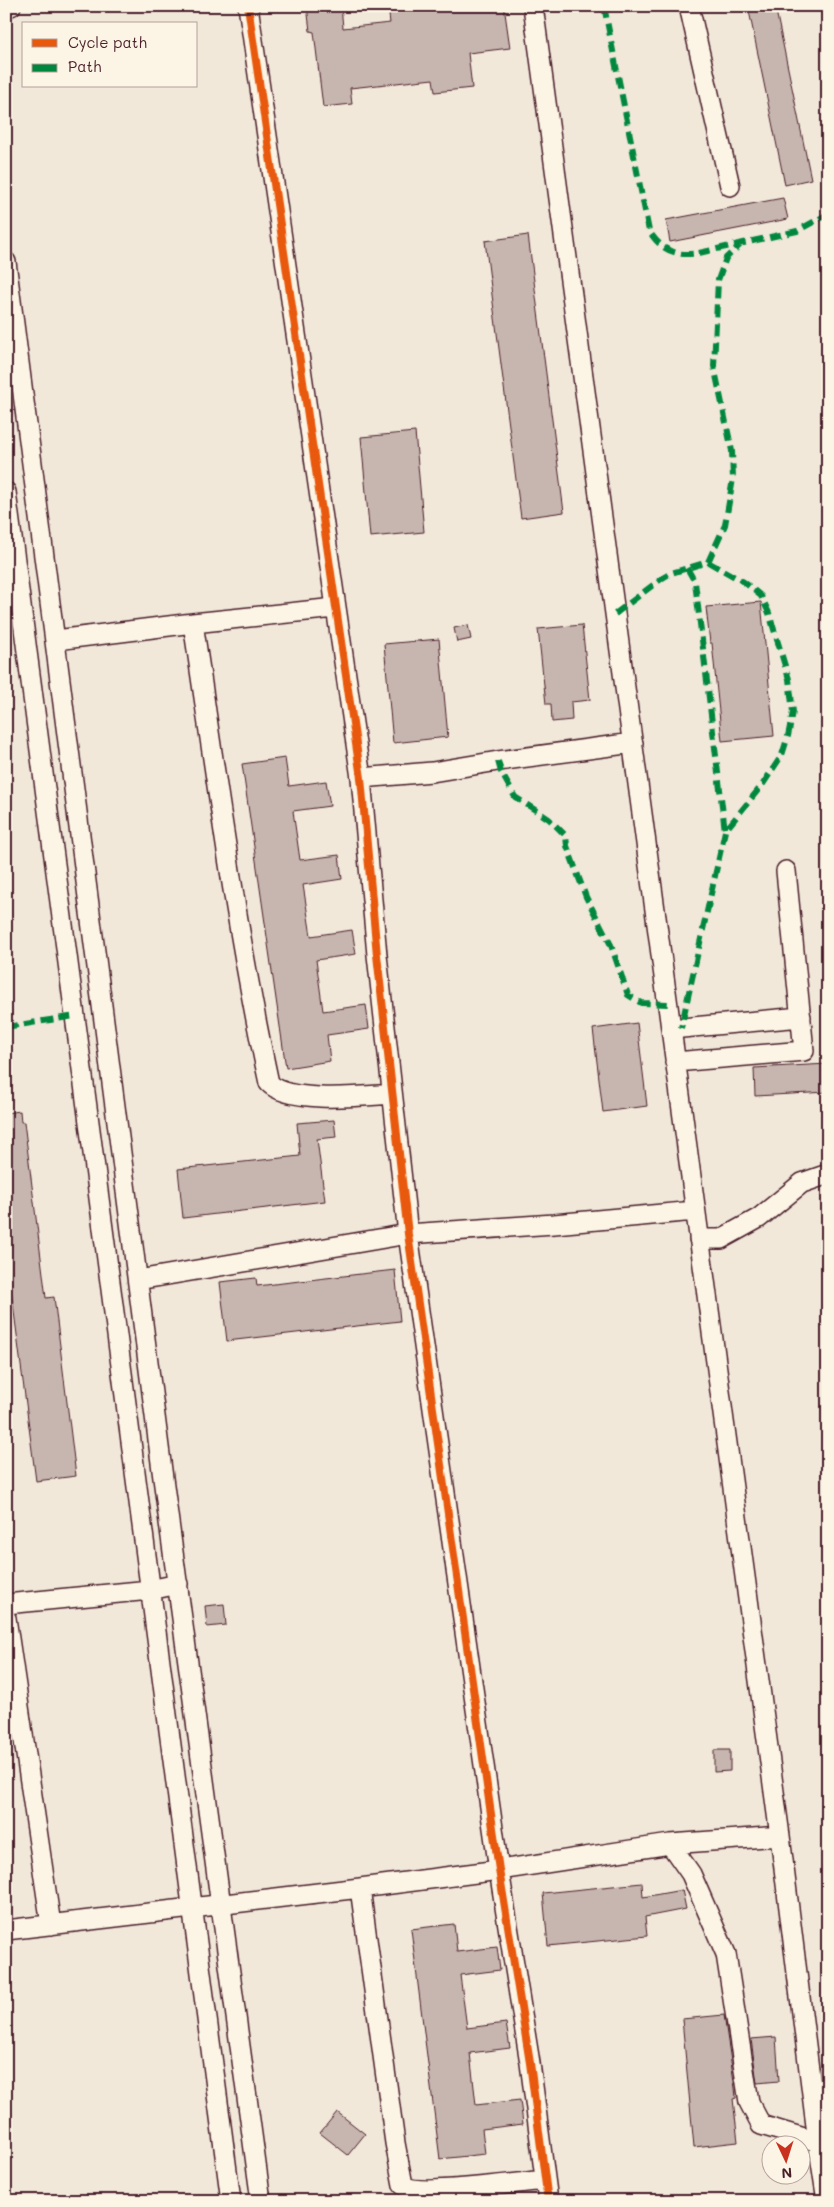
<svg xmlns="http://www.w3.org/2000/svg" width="834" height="2207" font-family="Mali,sans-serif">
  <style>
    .building { fill: #c7b6af; stroke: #4a1f2b }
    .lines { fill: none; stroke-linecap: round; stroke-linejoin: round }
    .minor-casing { stroke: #4a1f2b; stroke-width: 22 }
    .minor { stroke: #fcf5e5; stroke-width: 19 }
    .quiet { stroke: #00873e; stroke-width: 6; stroke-dasharray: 12 6; stroke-linecap: butt }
    .cycleway-casing { stroke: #fcf5e5; stroke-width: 11 }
    .cycleway { stroke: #e8590c; stroke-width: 8 }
  </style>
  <rect width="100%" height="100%" fill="#f1e8da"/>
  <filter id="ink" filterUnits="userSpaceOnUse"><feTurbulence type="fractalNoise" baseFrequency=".02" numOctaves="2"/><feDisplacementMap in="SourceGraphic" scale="10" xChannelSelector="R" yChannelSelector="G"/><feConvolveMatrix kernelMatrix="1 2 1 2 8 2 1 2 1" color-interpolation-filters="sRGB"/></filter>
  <g filter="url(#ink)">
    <path class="building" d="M307,6H341L343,28L390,23L388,6H504L510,48L468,53L472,88L435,92L433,79L350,88L352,104L323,107L314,32L310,31Z
      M748,6H775L811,179L785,185Z
      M783,198L788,219L670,242L666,220Z
      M528,235L564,512L521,518L485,241Z
      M415,432L424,532L370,537L361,437Z
      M761,602L774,736L722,741L712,643H710L706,607Z
      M468,625L471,639L457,642L454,628Z
      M582,625L590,700L571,702L572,720L552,722L551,704H546L538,629Z
      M439,639L448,737L393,743L384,644Z
      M285,758L289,786L326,781L330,806L293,811L300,860L339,855L342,879L303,885L311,936L352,930L356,954L316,960L323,1011L366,1005L369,1029L327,1035L330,1061L286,1068L242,764Z
      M637,1023L647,1106L603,1112L593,1029Z
      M828,1064V1092L755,1096L754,1068Z
      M20,1111L21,1122H24L46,1298L54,1297L76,1476L36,1481L6,1250V1113Z
      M334,1120L336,1137L317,1139L325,1201L183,1218L178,1169L300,1156L297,1123Z
      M395,1270L400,1321L227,1341L220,1282L256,1278L257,1286Z
      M224,1604L226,1625L207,1627L205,1606Z
      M714,1750H730V1771L714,1772Z
      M642,1883L643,1897L682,1890L686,1909L645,1917L647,1936L548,1946L543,1893Z
      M454,1924L457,1952L497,1947L500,1970L460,1975L467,2028L506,2023L510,2048L470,2053L476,2105L520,2100L523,2124L482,2129L485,2154L440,2159L411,1929Z
      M724,2015L735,2088L736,2098L733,2099L738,2142L694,2147L682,2019Z
      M776,2037L779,2081L757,2083L751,2039Z
      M337,2112L365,2134L348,2155L320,2133Z"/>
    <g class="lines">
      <g class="minor-casing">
        <path id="minor" d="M248,6L361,778L377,955L408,1234L499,1870L530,2063L548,2201
          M533,6L780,1836L818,2142L827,2201
          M689,6L730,186
          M6,7L11,6
          M6,262L163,1478L261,2201
          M6,492L231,2201
          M193,623C216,776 236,931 269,1083C289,1104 363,1096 392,1094
          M56,640L193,623L335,608
          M361,778L432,772L498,761L633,743
          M671,1029L801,1017
          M675,1062L804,1051L786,871
          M699,1239H721L759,1218L802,1183L828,1174
          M138,1280L408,1234L554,1224L695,1211
          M6,1604L150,1590L178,1584
          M6,1618L51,1925
          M670,1844L691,1874L726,1954L749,2102L761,2125L818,2142
          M360,1888L395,2143L403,2185C416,2197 522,2182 545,2180
          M6,1930L360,1888L499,1870L670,1844L780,1836"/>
      </g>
      <use href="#minor" class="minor"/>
      <path class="quiet" d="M604,6L649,231C661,250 676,257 699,253L797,231L828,214
        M708,562L725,525L733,479L732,451L714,366L718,280L726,258L740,245
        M687,568L695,582L725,831
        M615,614L661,579L671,573L708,562L744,582L761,596L769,613L789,679L793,712L788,736L782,755L763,784L725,831L681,1028
        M498,761L501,772L515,797L549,819L566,836L567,846L586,897L611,945L628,995L641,1003L668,1004
        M6,1027L75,1016"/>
      <g class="cycleway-casing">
        <path id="cycleway" d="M248,6L361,778L377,955L408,1234L499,1870L530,2063L548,2201"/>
      </g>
      <use href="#cycleway" class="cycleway"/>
    </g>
  </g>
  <rect width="834" height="2207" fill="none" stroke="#fcf5e5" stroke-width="25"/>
  <rect x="12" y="12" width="809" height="2182" fill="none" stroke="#4a1f2b" stroke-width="2" filter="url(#ink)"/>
  <rect x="22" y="22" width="175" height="65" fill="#fcf5e5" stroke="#b59f9b"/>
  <rect x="32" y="39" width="25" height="8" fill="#e8590c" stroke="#b59f9b"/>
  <text x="68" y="48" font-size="15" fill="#4a1f2b">Cycle path</text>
  <rect x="32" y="64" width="25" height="8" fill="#00873e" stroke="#b59f9b"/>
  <text x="68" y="72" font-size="15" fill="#4a1f2b">Path</text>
  <g transform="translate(786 2160) rotate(176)"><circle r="24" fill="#fcf5e5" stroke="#b59f9b"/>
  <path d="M0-4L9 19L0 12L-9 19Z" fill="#c8321e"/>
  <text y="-8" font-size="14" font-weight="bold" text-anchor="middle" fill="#4a1f2b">N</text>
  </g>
</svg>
